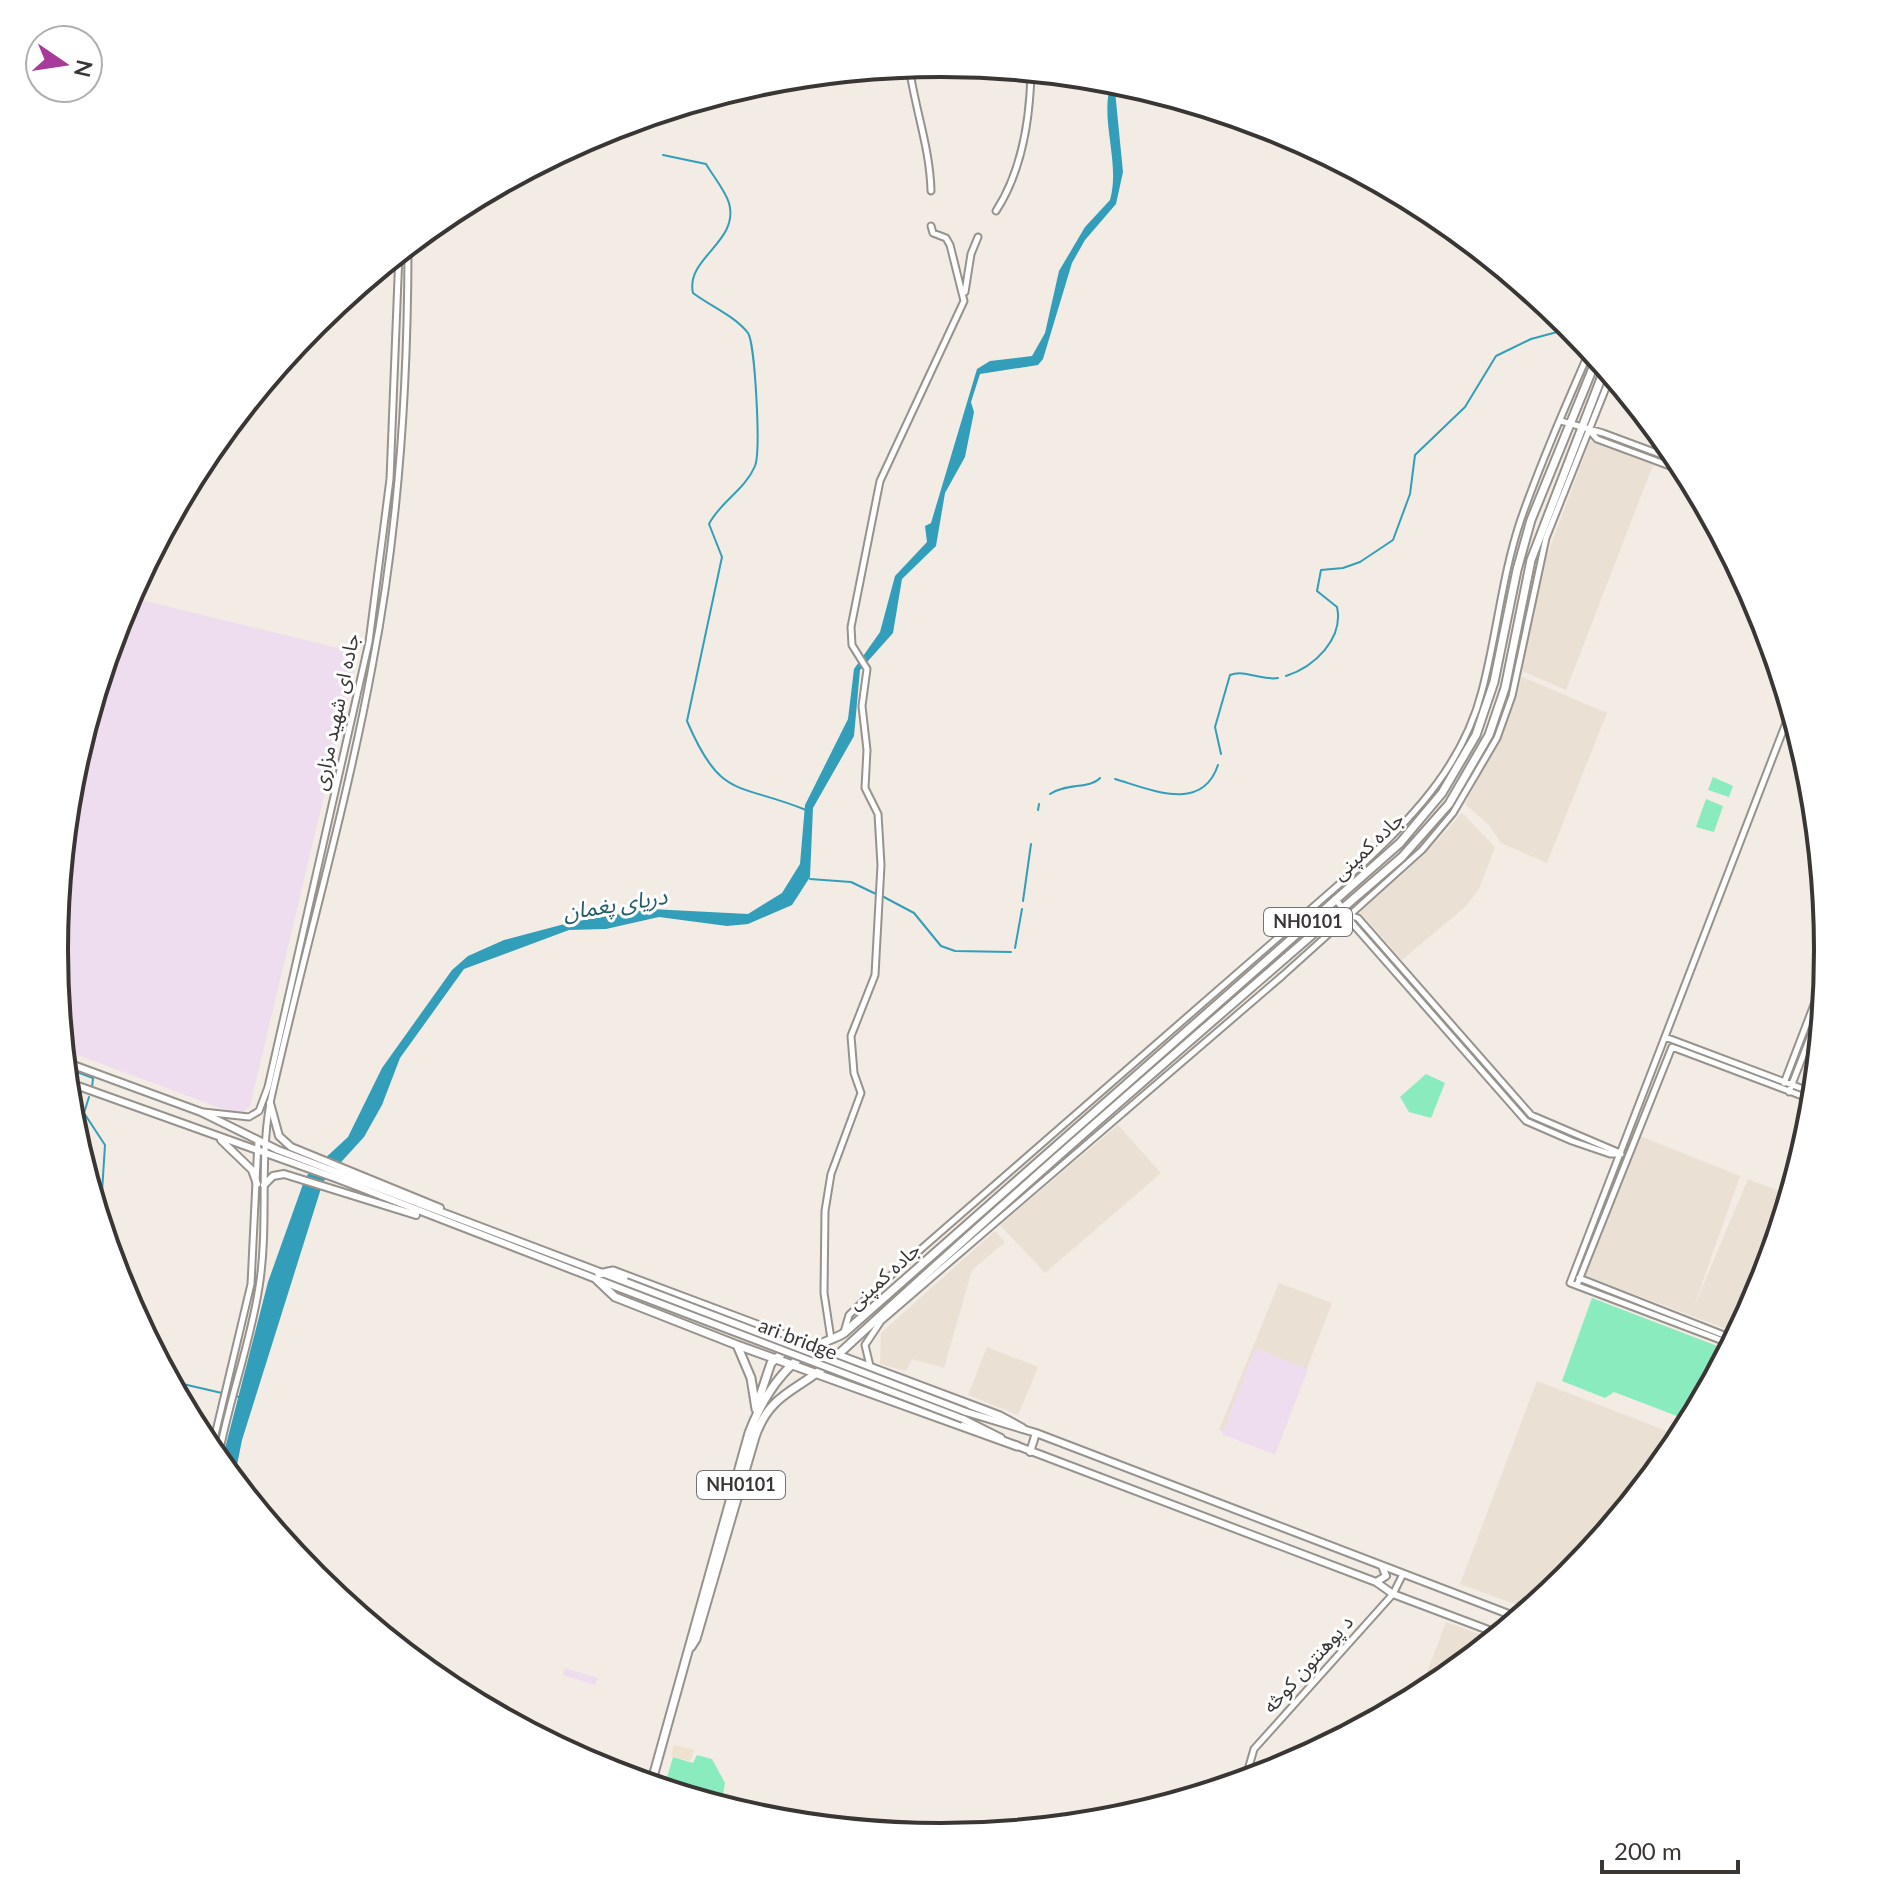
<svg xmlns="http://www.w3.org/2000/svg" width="1882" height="1900" font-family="Lato,'Noto Sans Arabic',sans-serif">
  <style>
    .built { fill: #eae0d3 }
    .education { fill: #edddef }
    .medical { fill: #eee1ce }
    .green { fill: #89ebbe }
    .water { fill: #339eba }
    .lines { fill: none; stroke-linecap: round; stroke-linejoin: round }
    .stream { stroke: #339eba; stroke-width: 2 }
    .secondary-casing { stroke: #97928c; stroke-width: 9 }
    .primary-casing { stroke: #97928c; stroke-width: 10 }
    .highway-casing { stroke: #97928c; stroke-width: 11 }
    .secondary { stroke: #fff; stroke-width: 5 }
    .primary { stroke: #fff; stroke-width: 6 }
    .highway { stroke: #fff; stroke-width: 7 }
    .primary-bridge-casing { stroke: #97928c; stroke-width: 10; stroke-linecap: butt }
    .primary-bridge { stroke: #fff; stroke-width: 6 }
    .labels { text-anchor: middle; stroke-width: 6; stroke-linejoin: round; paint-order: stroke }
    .shield { fill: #fff; stroke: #747271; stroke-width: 2 }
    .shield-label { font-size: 18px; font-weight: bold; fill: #393634 }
    .street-label { font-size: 20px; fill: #393634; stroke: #fff }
    .water-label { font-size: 22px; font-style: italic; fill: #235c6b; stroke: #fff }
    .rim { fill: none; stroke: #393634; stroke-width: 4 }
  </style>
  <rect width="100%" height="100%" fill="#f2ece5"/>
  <path class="built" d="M1590,441L1653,465L1566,690L1520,670L1538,579Z
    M1522,677L1607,713L1547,863L1501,843L1489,825L1465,804L1507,722Z
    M1462,813L1495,847L1479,889L1466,906L1402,960L1360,912L1426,853Z
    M1118,1125L1161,1173L1045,1273L1000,1225Z
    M1640,1136L1740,1176L1693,1309L1748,1179L1789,1195L1760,1290L1737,1333L1579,1273L1623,1160Z
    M995,1231L1005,1242L972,1270L944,1368L912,1359L906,1371L880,1364L881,1333Z
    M1279,1283L1332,1303L1275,1451L1219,1430Z
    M987,1347L1038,1367L1018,1415L968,1395Z
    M1537,1381L1677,1435L1671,1452L1568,1578L1529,1609L1460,1584Z
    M1446,1622L1492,1639L1433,1688L1418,1696Z"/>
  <path class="education" d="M129,597L358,653L250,1106L242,1113L231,1112L64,1050L54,950L71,777Z
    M1255,1348L1308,1369L1275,1455L1222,1434Z
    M565,1668L598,1678L595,1685L563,1675Z"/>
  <path class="medical" d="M674,1745L694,1750L691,1761L671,1756Z"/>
  <path class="green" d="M1713,777L1733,786L1729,797L1708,790Z
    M1706,799L1723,806L1714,832L1696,827Z
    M1426,1074L1445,1083L1431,1118L1409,1112L1400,1097Z
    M1592,1298L1725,1349L1690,1421L1614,1392L1605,1398L1562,1381Z
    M697,1755L712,1759L725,1783L721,1806L664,1788L673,1757L693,1763Z"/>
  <path class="water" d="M1112,80L1120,82L1115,91L1123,172L1116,204L1085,240L1072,263L1043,359L1038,365L980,374L971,402L974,412L965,457L945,493L936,546L902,579L893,633L860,670L854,736L813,808L810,877L792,905L748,924L727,926L659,917L606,929L569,930L464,969L400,1058L382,1105L364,1137L323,1182L242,1440L234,1480L221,1464L268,1282L303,1184L308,1174L348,1137L382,1068L452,970L468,956L504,940L572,922L651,909L748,914L782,893L800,864L805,805L848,719L854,669L880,632L895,576L927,542L925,526L931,523L977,369L990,361L1032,356L1045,333L1059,271L1085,227L1110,200C1121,161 1098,118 1112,80Z"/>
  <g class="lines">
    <path class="stream" d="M663,155L706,164C713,176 725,190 729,203C740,242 685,258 693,293C710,306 735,316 748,333C755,343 761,451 755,466C745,490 720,502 709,524L722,557L687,721C721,801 738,782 806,810
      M1286,676C1314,667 1344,639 1337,607L1317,591L1321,570L1343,568L1360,562L1393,540L1410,494L1415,455L1465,407L1496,356L1531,339L1572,328
      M1221,754L1215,727L1230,675C1245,669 1261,681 1278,678
      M1115,779C1152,790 1202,813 1218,765
      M1050,794C1066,783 1090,789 1100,778
      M1038,810L1039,804
      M810,879L851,882L876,894
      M882,896L914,913L941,946L955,951L1011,952
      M1023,901L1031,844
      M1015,948L1022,909
      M66,1068L93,1078L92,1088
      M89,1097L84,1113L105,1145L102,1192L108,1218L103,1228
      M170,1381L239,1397"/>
    <g class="secondary-casing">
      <path id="secondary" d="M909,66C915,109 930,148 931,191
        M996,211C1022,171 1030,118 1031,72
        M965,292L971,254L978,237
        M1561,421L1603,433L1681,462
        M1591,432L1597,439L1686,472
        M1335,899L1349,915L1352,923L1526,1121L1572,1141L1610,1154H1621
        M1349,915L1358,918L1531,1115L1620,1153
        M1665,1037L1814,1093
        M1784,1083L1825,976
        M1789,1092L1823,1004
        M203,1112L249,1117L259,1111L268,1087L369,642L390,479L399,253
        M1579,1278L1734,1339
        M1577,1285L1672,1047L1813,1100
        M844,1332L849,1315L889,1277L1367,860C1418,812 1464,761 1482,691C1497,634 1502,575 1521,519C1541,462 1566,405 1590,350
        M831,1339L824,1293L825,1211L831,1174L861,1093L854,1073L851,1036L875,975L881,865L878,814L865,788L867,750L862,706L867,669L852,645L851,627L880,481L964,301L950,245L946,238L933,233L931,226
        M1731,1344L1570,1283L1791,710
        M870,1366L865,1345L881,1321L1282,976L1422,850L1453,813L1497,738L1512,696L1546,538L1611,375
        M211,1452L251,1284L258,1141
        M218,1460C228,1402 250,1346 259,1287C269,1226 259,1164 270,1103C302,958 345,814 372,667C399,528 408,386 408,245
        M1245,1780L1254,1749L1393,1594L1403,1574"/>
    </g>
    <g class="primary-casing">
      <path id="primary" d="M65,1062L201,1112L278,1150L626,1282
        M67,1082L338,1179L622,1289
        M270,1103L279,1136L291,1147L440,1208
        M221,1140L252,1170L257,1184
        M264,1185L273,1176L284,1174L416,1215
        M966,1412L1036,1433L1519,1618
        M963,1419L1001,1438
        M1015,1445L1376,1582L1393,1594L1499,1634
        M1030,1452L1036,1433
        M1376,1582L1386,1576L1382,1566"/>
    </g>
    <g class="highway-casing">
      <path id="highway" d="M599,1274L613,1271L1000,1416L1022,1428
        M597,1280L615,1297L737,1345L751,1378L756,1409
        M737,1345L1017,1446
        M757,1405L771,1363L794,1343
        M691,1647L696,1639L755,1437C770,1392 799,1391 830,1362C1016,1190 1209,1024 1402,857L1449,804L1489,735L1505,688L1531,560L1605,368
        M651,1784L749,1433C762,1399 783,1366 815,1347C824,1341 835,1339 844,1333L1400,843L1442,793L1476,735L1494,682L1517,570L1531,520L1597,358"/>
    </g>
    <use href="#secondary" class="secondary"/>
    <use href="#primary" class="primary"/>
    <use href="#highway" class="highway"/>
    <g class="primary-bridge-casing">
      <path id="primary-bridge" d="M626,1282L966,1412
        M622,1289L963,1419"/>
    </g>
    <use href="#primary-bridge" class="primary-bridge"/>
  </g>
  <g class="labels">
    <g class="shield">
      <rect x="1264" y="908" width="88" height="28" rx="6"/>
      <rect x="697" y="1471" width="88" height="28" rx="6"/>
    </g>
    <g class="shield-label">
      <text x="1308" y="928">NH0101</text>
      <text x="741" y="1491">NH0101</text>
    </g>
    <g class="street-label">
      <text transform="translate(336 712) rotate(-78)" y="7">جاده ای شهید مزاری</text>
      <text transform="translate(1368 846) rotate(-43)" y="7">جاده کمپنی</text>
      <text transform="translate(884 1276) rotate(-42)" y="7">جاده کمپنی</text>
      <text transform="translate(798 1339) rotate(21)" y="7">ari bridge</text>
      <text transform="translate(1308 1664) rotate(-48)" y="7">د پوهنتون کوڅه</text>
    </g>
    <g class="water-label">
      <text transform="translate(615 904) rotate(-9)" y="8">دریای پغمان</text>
    </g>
  </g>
  <path d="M0 0H1882V1900H0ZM68 950a873 873 0 1 1 1746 0a873 873 0 1 1-1746 0Z" fill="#fff" fill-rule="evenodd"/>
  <path class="rim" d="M68 950a873 873 0 1 1 1746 0a873 873 0 1 1-1746 0Z"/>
  <g transform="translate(64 64) rotate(103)"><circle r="38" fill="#ffffff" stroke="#b0afae" stroke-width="2"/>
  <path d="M0-6L14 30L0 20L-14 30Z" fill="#a73a9a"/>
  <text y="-12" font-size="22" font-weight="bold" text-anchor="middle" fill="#393634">N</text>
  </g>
  <path d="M1602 1860v12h136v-12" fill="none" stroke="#393634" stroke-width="4"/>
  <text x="1614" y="1860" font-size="24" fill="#393634" stroke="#ffffff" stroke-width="6" paint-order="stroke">200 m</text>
</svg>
